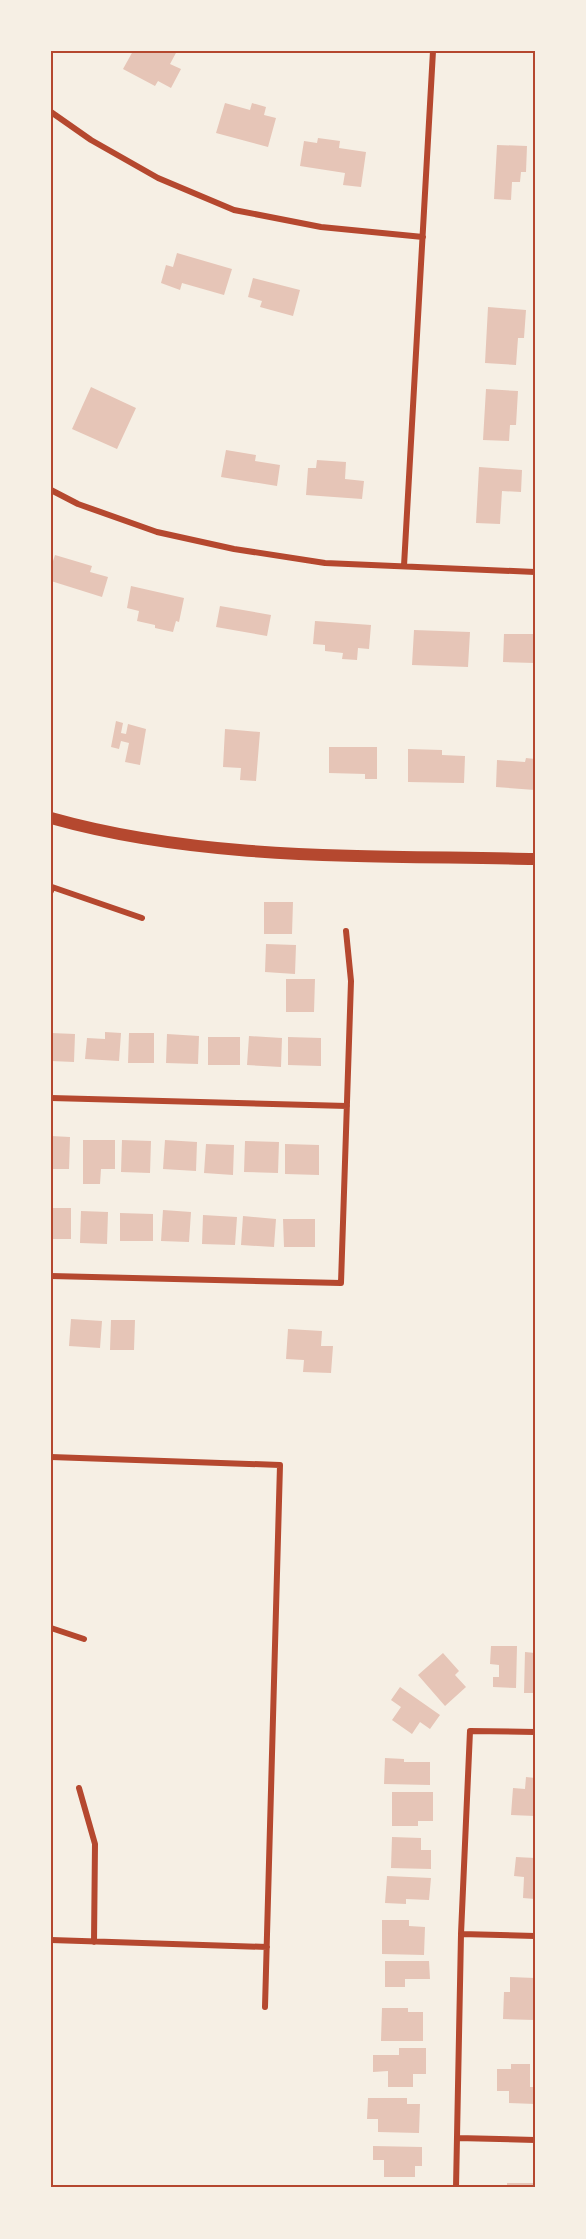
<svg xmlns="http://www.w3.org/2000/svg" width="586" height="2239" font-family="Rubik,sans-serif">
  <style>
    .building { fill: #e6c5b7 }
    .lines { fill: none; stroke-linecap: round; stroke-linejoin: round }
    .minor { stroke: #b5482f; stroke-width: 6 }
    .secondary { stroke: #b5482f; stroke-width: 12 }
    .neatline { fill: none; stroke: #b5482f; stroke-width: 2 }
  </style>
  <rect width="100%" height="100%" fill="#f6efe4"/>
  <path class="building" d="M133,51H177L170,64L181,69L171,88L158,81L155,86L123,69Z
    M225,103L250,110L252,103L266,107L264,115L276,118L268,147L216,133Z
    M318,138L340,141L339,148L366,152L361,187L343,185L345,173L300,166L304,141L317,143Z
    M497,145L527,146L526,172H521L520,182H512L511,200L494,199Z
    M177,253L232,269L224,295L182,283L180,290L161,283L166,265L173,267Z
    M253,278L300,290L293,316L260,307L262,301L248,297Z
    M488,307L526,310L524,338H518L516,365L485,363Z
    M91,387L136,408L117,449L72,429Z
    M486,389L518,391L516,425H510L509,441L483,440Z
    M226,450L256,455L255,461L280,465L277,486L221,477Z
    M317,460L346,462L345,479L364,481L362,499L306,495L308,468H316Z
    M479,467L522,470L521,492L502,491L500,524L476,523Z
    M55,555L92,566L90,572L108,577L102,597L51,581V567Z
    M131,586L184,598L179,622L176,621L173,632L155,628V625L137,621L139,611L127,608Z
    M220,606L271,615L267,636L216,627Z
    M315,621L371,625L369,649L358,648L357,660L342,659L343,653L325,651V645L313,644Z
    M414,630L470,632L468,667L412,665Z
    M504,634H535V663L503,662Z
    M116,721L123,723L121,733L126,734L128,724L146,729L140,765L125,762L129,743L121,741L119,749L111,747Z
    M225,729L260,732L256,781L240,780L241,768L223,767Z
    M329,747H377V779H365V774L329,773Z
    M408,749L442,750V755L465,756L464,783L408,782Z
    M526,758L535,759V790L496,787L497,760L525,762Z
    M264,902H293L292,934H264Z
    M266,944L296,945L295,974L265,972Z
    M286,979H315L314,1012H286Z
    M105,1032L121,1033L119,1061L85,1059L87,1038L105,1039Z
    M51,1033L75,1034L74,1062L51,1061Z
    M129,1033H154V1063H128Z
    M167,1034L199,1036L198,1064L166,1063Z
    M249,1036L282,1038L281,1067L247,1065Z
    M208,1037H240V1065H208Z
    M288,1037L321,1038V1066L288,1065Z
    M51,1136L70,1137L69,1169H51Z
    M83,1140H115V1169H101L100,1184H83Z
    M122,1140L151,1141L150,1173L121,1172Z
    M165,1140L197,1142L196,1171L163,1169Z
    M245,1141L279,1142L278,1173L244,1172Z
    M206,1144L234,1145L233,1175L204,1173Z
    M285,1144L319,1145V1175L285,1174Z
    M51,1208H71V1239H51Z
    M163,1210L191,1212L189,1242L161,1241Z
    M81,1211L108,1212L107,1244L80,1243Z
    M120,1213L153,1214V1241H120Z
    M203,1215L237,1217L235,1245L202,1244Z
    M243,1216L276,1219L274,1247L241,1245Z
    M283,1219H315V1247H284Z
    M71,1319L102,1321L100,1348L69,1346Z
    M111,1320H135L134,1350H110Z
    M288,1329L322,1331L321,1346H333L331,1373L303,1372L304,1360L286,1359Z
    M491,1646H517L516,1688L493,1687V1677H499V1665L490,1664Z
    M525,1652L535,1653V1693H524Z
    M443,1653L459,1671L455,1675L466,1687L445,1706L418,1675Z
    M400,1687L440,1715L430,1729L420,1722L412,1734L392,1720L401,1707L391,1700Z
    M385,1758L404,1759V1762H430V1785L384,1784Z
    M526,1777L535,1778V1816L511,1815L513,1788L525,1789Z
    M392,1792H433V1821H418V1826H392Z
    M392,1837L421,1838V1850H431V1869L391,1868Z
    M516,1857L535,1858V1899L523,1898L524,1877L514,1876Z
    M387,1876L431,1878L429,1900L406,1899V1904L385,1903Z
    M382,1920H409V1926L425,1927L424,1955L382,1954Z
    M385,1961H429L430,1979H405V1987H385Z
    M510,1977L535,1978V2020L503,2019L504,1992H510Z
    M382,2008H408V2012H423V2041H381Z
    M399,2048H426V2074H413V2087H388V2071L373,2072V2055H399Z
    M511,2064H530V2087H535V2104L509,2103V2091H497V2069H511Z
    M368,2098H407V2104H420L419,2133L378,2132V2119H367Z
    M373,2146L422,2147V2166H415V2177H384V2160H373Z
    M507,2183H535V2188H507Z"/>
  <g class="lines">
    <path class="minor" d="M51,112L91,140L158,178L234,210L321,227L423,237
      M51,490L78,504L157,532L234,549L325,563L535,572
      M404,566L433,51
      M51,891L52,887L142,918
      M51,1098L347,1106
      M51,1276L341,1283L351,981L346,931
      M51,1457L280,1465L265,2007
      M51,1628L84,1639
      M79,1788L95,1844L94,1942
      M461,1934L535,1936
      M51,1940L267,1947
      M457,2138L535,2140
      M456,2188L461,1934L470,1731L535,1732"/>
    <path class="secondary" d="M51,818C207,862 374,855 535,859"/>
  </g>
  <rect width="586" height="2239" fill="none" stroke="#f6efe4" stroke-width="105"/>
  <rect x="52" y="52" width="482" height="2134" class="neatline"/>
</svg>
